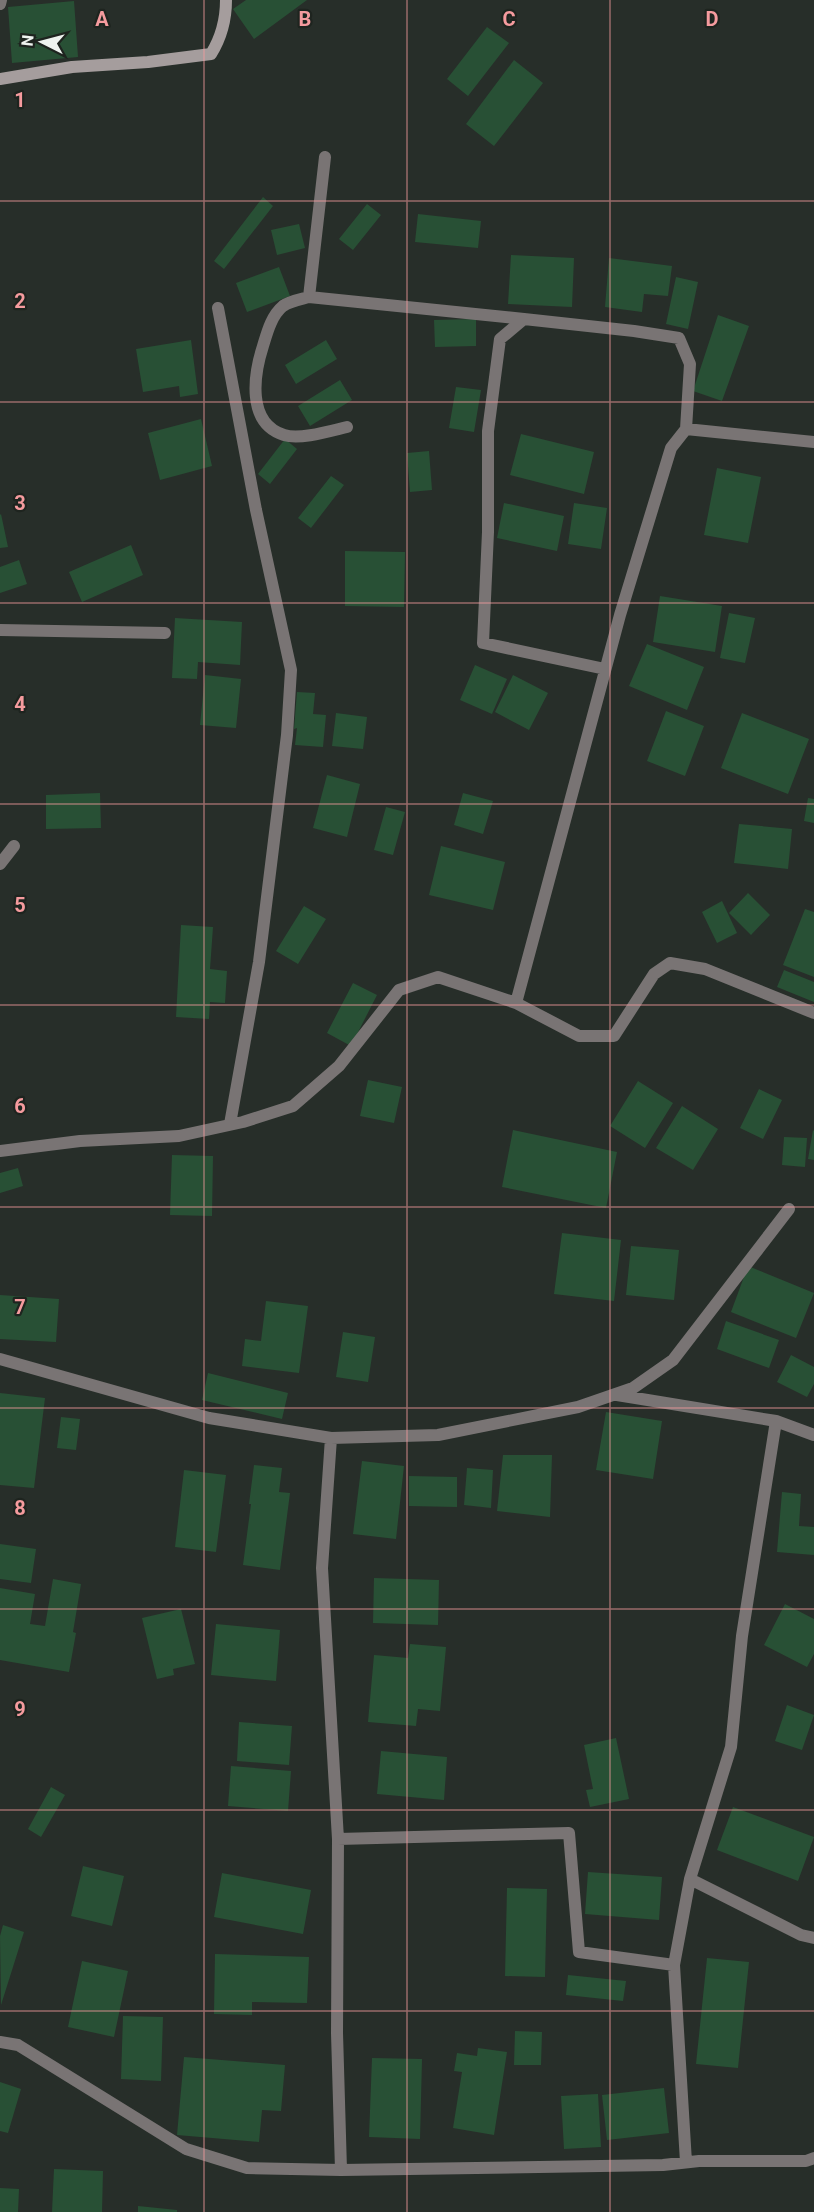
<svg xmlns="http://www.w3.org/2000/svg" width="814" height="2212" font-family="Roboto,sans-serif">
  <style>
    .building { fill: #285035 }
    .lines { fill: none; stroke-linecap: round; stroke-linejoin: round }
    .street { stroke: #797474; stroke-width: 12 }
    .secondary { stroke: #a59d9d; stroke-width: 12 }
    .grid { fill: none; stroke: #f59b9e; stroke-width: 1.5; stroke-opacity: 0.55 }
    .grid-label { font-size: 20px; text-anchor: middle; font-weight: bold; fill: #f59b9e; stroke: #1e241f; stroke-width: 4.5; stroke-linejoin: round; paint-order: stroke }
  </style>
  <rect width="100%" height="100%" fill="#272e29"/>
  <path class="building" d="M246,0H307L254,39L233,9Z
    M74,1L78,57L12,63L8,7Z
    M487,27L509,43L468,96L447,79Z
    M514,60L543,83L494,146L466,124Z
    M263,197L273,206L224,269L214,261Z
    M367,204L381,215L353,250L339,239Z
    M418,214L481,221L478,248L415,242Z
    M299,224L305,248L277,255L271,230Z
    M511,255L574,258L572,307L508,304Z
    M609,258L672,266L668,296L644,294L642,312L605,307Z
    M279,267L290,296L247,312L236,283Z
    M676,277L698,282L688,329L666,324Z
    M718,315L749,326L722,401L693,391Z
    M476,319V346L435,347L434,320Z
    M191,340L198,394L180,397L179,386L143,392L136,349Z
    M326,340L337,359L296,384L285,365Z
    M340,380L352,400L310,426L298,406Z
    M456,387L481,390L474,432L449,428Z
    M201,419L212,466L160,480L148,433Z
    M521,434L594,452L584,494L510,475Z
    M285,439L297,449L270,484L258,474Z
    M429,451L432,490L410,492L407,453Z
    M717,468L761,477L748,543L704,535Z
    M331,476L344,485L311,528L298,518Z
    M504,503L564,516L557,551L497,538Z
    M574,503L607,508L601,549L568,544Z
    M1,514L8,547L0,548V515Z
    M131,545L143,575L82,602L69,572Z
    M345,551L405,552L404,607L345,606Z
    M19,560L27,584L0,593V567Z
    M660,596L722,606L715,652L653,642Z
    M729,613L755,618L745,663L720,658Z
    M175,618L242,622L240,665L198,662L197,679L172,678Z
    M647,644L704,667L687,710L629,686Z
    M475,665L507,679L492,714L460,700Z
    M205,675L241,679L236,728L200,725Z
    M513,675L548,693L529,730L495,712Z
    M297,692L315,693L313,714L326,715L323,747L295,745L297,728L294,729Z
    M666,711L704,726L685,776L647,761Z
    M336,713L367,717L363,749L332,746Z
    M742,713L809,739L788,794L721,768Z
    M327,775L360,784L347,837L313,828Z
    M100,793L101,828L46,829V795Z
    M463,793L493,801L483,834L454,825Z
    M808,798L814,799V823L804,821Z
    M386,807L405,812L393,855L374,850Z
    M739,824L792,829L788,869L734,863Z
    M441,846L505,862L493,910L429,895Z
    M748,893L770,915L751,935L729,913Z
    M722,901L737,933L717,943L702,912Z
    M304,906L326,919L298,964L276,951Z
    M805,909L814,912V977L783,965Z
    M181,925L213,927L210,969L227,971L225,1003L210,1002L209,1019L176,1017Z
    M784,970L814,982V1002L777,987Z
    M353,983L377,995L351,1046L327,1033Z
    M368,1080L402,1087L394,1123L360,1116Z
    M638,1081L673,1103L645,1148L610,1126Z
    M759,1089L782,1100L763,1139L740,1128Z
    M682,1106L718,1129L693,1170L656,1148Z
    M513,1130L617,1152L606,1208L502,1187Z
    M813,1130L814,1131V1160L808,1159Z
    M784,1137L807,1138L805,1167L782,1165Z
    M172,1155L213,1156L212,1216L170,1215Z
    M18,1168L23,1186L0,1193V1173Z
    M562,1233L621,1240L614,1301L554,1294Z
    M631,1246L679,1250L674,1300L626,1295Z
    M748,1266L814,1293L796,1338L731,1312Z
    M0,1295L59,1299L56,1342L0,1339Z
    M266,1301L308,1306L299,1373L242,1366L245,1339L261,1341Z
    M726,1321L779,1340L769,1368L717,1349Z
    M343,1332L375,1337L368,1382L336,1377Z
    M791,1355L814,1367V1384L807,1397L777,1382Z
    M208,1373L288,1393L282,1419L202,1400Z
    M0,1393L45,1398L34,1488L0,1485Z
    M606,1412L662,1421L653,1479L596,1470Z
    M61,1417L80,1419L76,1450L57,1448Z
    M503,1455H552L550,1517L497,1511Z
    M362,1461L404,1466L396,1539L353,1534Z
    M254,1465L282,1468L279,1492L290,1493L280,1570L243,1565L251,1504H249Z
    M467,1468L493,1470L491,1508L464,1505Z
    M184,1470L226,1475L216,1552L175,1547Z
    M409,1476L457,1477V1507L409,1506Z
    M782,1492L801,1494L799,1526L814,1527V1555L777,1552Z
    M0,1544L36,1549L31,1583L0,1579Z
    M374,1578L439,1580L438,1625L373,1623Z
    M53,1579L81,1584L73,1632L76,1633L69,1672L0,1660V1588L35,1594L30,1624L45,1626Z
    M785,1604L814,1619V1654L807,1667L764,1645Z
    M181,1609L195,1664L173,1669L174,1675L157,1679L142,1618Z
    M216,1624L280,1630L276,1681L211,1675Z
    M410,1644L446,1647L440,1711L418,1709L416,1726L368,1722L374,1655L408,1658Z
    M787,1705L814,1715L802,1750L775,1741Z
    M239,1722L292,1726L289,1765L237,1761Z
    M616,1738L629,1799L590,1807L586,1790L593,1789L584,1745Z
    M381,1751L447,1757L444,1800L377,1794Z
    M231,1766L291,1771L288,1811L228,1806Z
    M51,1787L65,1795L41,1837L28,1829Z
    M733,1807L814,1837L798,1881L717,1850Z
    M83,1866L124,1876L112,1926L71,1916Z
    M588,1872L662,1877L659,1920L585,1914Z
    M222,1873L311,1890L303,1934L214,1917Z
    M507,1888L547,1889L545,1977L505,1976Z
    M3,1925L24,1932L1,2005L0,1936Z
    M215,1954L309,1957L307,2003L252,2002V2015L214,2014Z
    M707,1958L749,1962L738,2068L696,2064Z
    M82,1961L128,1971L114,2037L68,2027Z
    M568,1975L626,1981L623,2001L566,1995Z
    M123,2016L163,2017L161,2081L121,2079Z
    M515,2031L542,2032L541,2065H514Z
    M478,2048L507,2052L494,2135L453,2128L462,2072L454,2071L457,2053L477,2056Z
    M184,2057L285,2065L281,2111L262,2110L259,2142L177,2135Z
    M372,2058L422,2059L420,2139L369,2137Z
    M0,2082L21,2089L8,2133L0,2131Z
    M664,2088L669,2133L607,2140L602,2095Z
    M598,2094L601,2147L564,2149L561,2096Z
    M54,2169L103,2171L102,2212H52Z
    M0,2188L19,2189L18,2212H0Z
    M138,2206L177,2210V2212H138Z"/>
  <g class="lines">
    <path class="street" d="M0,4L1,0
      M325,157L309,297L524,319
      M309,297C302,299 290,301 283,306C271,316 267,333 263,346C254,374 246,423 284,435C300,440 330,431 347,427
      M218,308L256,510L291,670L287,735L259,962L230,1124
      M0,630L165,633
      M605,669L483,643L488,532V431L500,339L524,319L634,331L679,338L690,364L686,429
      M0,864L14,846
      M516,1003L620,615L671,448L686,429L814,442
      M0,1151L80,1141L179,1136L243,1122L293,1106L339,1066L399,990L438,977L516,1003L579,1036H614L654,974L670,963L705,969L814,1013
      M0,1359L209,1418L331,1438L322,1568L338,1839L337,2033L341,2170L663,2165L699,2161H806L814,2158
      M617,1395L776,1421L814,1435
      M331,1438L438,1435L578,1407L633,1388L673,1360L789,1209
      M338,1839L569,1833L579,1952L674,1965
      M690,1879L801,1935L814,1938
      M0,2042L18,2045L186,2149L247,2168L341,2170
      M686,2162L674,1965L690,1879L731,1747L742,1636L776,1421"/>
    <path class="secondary" d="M0,79L72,67L148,62L211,54C221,38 226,19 226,0"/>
  </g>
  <path class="grid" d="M204,0V2212M407,0V2212M610,0V2212M0,201H814M0,402H814M0,603H814M0,804H814M0,1005H814M0,1207H814M0,1408H814M0,1609H814M0,1810H814M0,2011H814"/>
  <g class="grid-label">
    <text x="102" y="26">A</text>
    <text x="305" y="26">B</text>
    <text x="509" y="26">C</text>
    <text x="712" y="26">D</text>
    <text x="20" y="107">1</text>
    <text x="20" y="308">2</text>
    <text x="20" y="510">3</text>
    <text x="20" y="711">4</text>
    <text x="20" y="912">5</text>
    <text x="20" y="1113">6</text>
    <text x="20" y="1314">7</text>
    <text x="20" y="1515">8</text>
    <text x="20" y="1716">9</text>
  </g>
  <g transform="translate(42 42) rotate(276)" stroke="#1e241f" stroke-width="4.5" paint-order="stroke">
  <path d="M0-4.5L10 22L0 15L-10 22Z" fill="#eef3ef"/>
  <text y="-9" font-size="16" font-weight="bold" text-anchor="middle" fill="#eef3ef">N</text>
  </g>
</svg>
